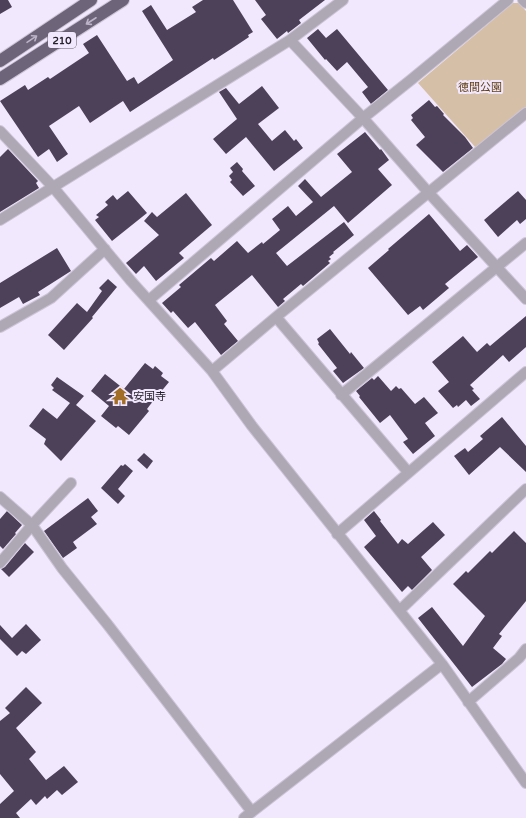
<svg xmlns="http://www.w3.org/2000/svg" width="526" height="818" font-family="'Varela Round','Noto Sans JP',sans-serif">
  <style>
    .green { fill: #d6bfa7 }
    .building { fill: #4d415a }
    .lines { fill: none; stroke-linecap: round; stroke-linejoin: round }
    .minor-casing { stroke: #cdc4d7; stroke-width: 12 }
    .trunk-casing { stroke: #cdc4d7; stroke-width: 14 }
    .minor { stroke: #ada8b3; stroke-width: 10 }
    .trunk { stroke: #6e647a; stroke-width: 12 }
    .oneway { stroke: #bdb3c9 }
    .labels { text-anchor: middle; stroke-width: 4; stroke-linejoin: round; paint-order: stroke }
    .shield { fill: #f2e8fd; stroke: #625c69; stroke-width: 1 }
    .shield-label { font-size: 10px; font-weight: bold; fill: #25202a }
    .park-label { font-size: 11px; fill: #5f3d10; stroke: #f2e8fd }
    .poi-label { font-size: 11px; fill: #25202a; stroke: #f2e8fd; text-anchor: start }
  </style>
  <rect width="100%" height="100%" fill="#f2e8fd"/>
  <path class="green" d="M513,3H519L526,11V107L476,148L418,83Z"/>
  <path class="building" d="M0,0H8L12,7L0,14Z
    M203,0H233L253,32L248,35L249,37L231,49L214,60L213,58L130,112L123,101L90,123L79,106L49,126L68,154L57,162L49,149L38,157L0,101L25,85L28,90L48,77L50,79L89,53L83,44L97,35L127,81L134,77L138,84L173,60L142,11L151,5L167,30L196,12L192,7Z
    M255,0H325L299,20L301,23L288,33L287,31L277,39L261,19L266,15Z
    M318,29L326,38L337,29L388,90L371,104L362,92L368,87L347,62L337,71L326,59L325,60L307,38Z
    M262,86L279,108L258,124L272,141L285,130L294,141L296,139L303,148L274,171L246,137L226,154L213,139L237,119L219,92L226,88L239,104Z
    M429,100L435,107L437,106L444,114L443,115L465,137L473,148L443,172L416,145L425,137L411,120L413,118L411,115Z
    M365,132L380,150L381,149L389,160L378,169L392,185L348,223L334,206L276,253L287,266L344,222L354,235L333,252L334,253L329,257L331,259L328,261L330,263L303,286L301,284L283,299L285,301L278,307L252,275L215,305L227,321L224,324L238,341L221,355L195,322L188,328L173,311L171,313L162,303L181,287L179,285L211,258L214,261L237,241L248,253L262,242L263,244L280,230L272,219L288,206L296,216L313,202L298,186L305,179L321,197L352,172L337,154Z
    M8,149L38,181L36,183L39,188L0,212V157Z
    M237,162L243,169L242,171L255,186L243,196L230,182L232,180L229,176L233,172L230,168Z
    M128,191L147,213L112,241L95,220L99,217L96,215L108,205L105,202L113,195L117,200Z
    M518,191L526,200V219L520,224L517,220L498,237L484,220Z
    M186,193L212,225L179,253L184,258L156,281L144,266L136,274L126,263L159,235L144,221L152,212L157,217Z
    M429,214L460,251L467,245L478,257L445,284L449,288L423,310L420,306L408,315L368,268L389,250L388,249Z
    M57,248L71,271L38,292L40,295L23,304L19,297L0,308V283Z
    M108,279L117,287L92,317L93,318L64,350L48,335L77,303L87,312L102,291L99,288Z
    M526,316V347L509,362L503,355L470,385L474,389L472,390L480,399L471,406L466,400L458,407L457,405L453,408L438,391L449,382L432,362L463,336L477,352L487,343L490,346Z
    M330,329L350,354L351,352L364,368L343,383L333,371L337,368L318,344L319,343L317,339Z
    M145,363L153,369L155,366L163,373L161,376L169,382L150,405L147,409L149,411L129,435L118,426L116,428L101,416L109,406L91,391L105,374L124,389Z
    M378,376L391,391L396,386L399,389L401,388L415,404L424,397L438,413L425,423L435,436L413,454L403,442L408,439L390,415L380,423L359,397L360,396L356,391L372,378L374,380Z
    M57,377L84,396L76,405L96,421L61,461L44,444L46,439L29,426L43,408L57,419L70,403L52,390L54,388L51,385Z
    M502,417L526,446V472L500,447L469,475L454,456L465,448L468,452L483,439L480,436Z
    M144,453L153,461L147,469L137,460Z
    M125,464L133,471L118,489L125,496L118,504L101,488L121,465L123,466Z
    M88,498L98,511L91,517L97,524L73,542L77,548L63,558L44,531Z
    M7,511L22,525L15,533L16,534L3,549L0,546V519Z
    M374,511L381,520L380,521L398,544L402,539L408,544L433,522L445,535L421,557L432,570L412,590L408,586L402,592L364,547L376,536L364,520Z
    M514,531L526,543V601L499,634L502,636L493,648L506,659L502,664L472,687L418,618L432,607L463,646L485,616L453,584L466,571L468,573L490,551L492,553Z
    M25,543L34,552L9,577L1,569L5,567Z
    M26,624L41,640L26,654L22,651L17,656L0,639V625L12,638Z
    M26,687L42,703L16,728L36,752L29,759L46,780L64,766L78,782L62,795L57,790L47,799L45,796L36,805L31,799L16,813L20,818H0V804L14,791L0,774V721L10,713L5,708Z"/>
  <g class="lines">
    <g class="minor-casing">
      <path id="minor" d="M523,0L526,3
        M290,40L363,118L428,192L526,299
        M0,131L53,187L131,281L212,371L276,317L526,113
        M0,220L290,40L343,0
        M149,300L363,118L412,79L508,0
        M276,317L408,472
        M0,327L51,298L105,249
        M212,371L252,426L442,664L526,783
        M341,395L526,243
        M0,497L32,525L62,568L108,625L252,812
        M337,534L526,372
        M0,563L32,525L71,483
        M400,610L526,489
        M468,702L519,658L526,649
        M244,818L442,664"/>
    </g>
    <g class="trunk-casing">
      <path id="trunk" d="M0,61L91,0
        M0,79L123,0"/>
    </g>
    <use href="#minor" class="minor"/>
    <use href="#trunk" class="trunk"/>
  </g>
  <defs><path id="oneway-shaft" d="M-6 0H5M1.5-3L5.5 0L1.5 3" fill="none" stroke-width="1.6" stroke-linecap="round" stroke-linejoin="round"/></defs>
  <g class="oneway">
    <use href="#oneway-shaft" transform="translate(91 21) rotate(147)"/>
    <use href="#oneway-shaft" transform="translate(32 39) rotate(-34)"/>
  </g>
  <defs>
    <g id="temple-bare" transform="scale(1.38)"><path d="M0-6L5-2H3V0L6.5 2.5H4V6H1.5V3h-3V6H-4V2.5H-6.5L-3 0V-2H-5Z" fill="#a26d26" stroke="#f2e8fd" stroke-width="2.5" paint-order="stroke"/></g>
  </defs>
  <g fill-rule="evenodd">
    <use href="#temple-bare" x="120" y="396"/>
  </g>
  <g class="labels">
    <rect class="shield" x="48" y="32" width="28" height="16" rx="3"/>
    <g class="shield-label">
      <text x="62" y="44">210</text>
    </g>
    <g class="park-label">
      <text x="480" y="91">徳間公園</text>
    </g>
    <g class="poi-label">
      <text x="133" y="400">安国寺</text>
    </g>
  </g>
</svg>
